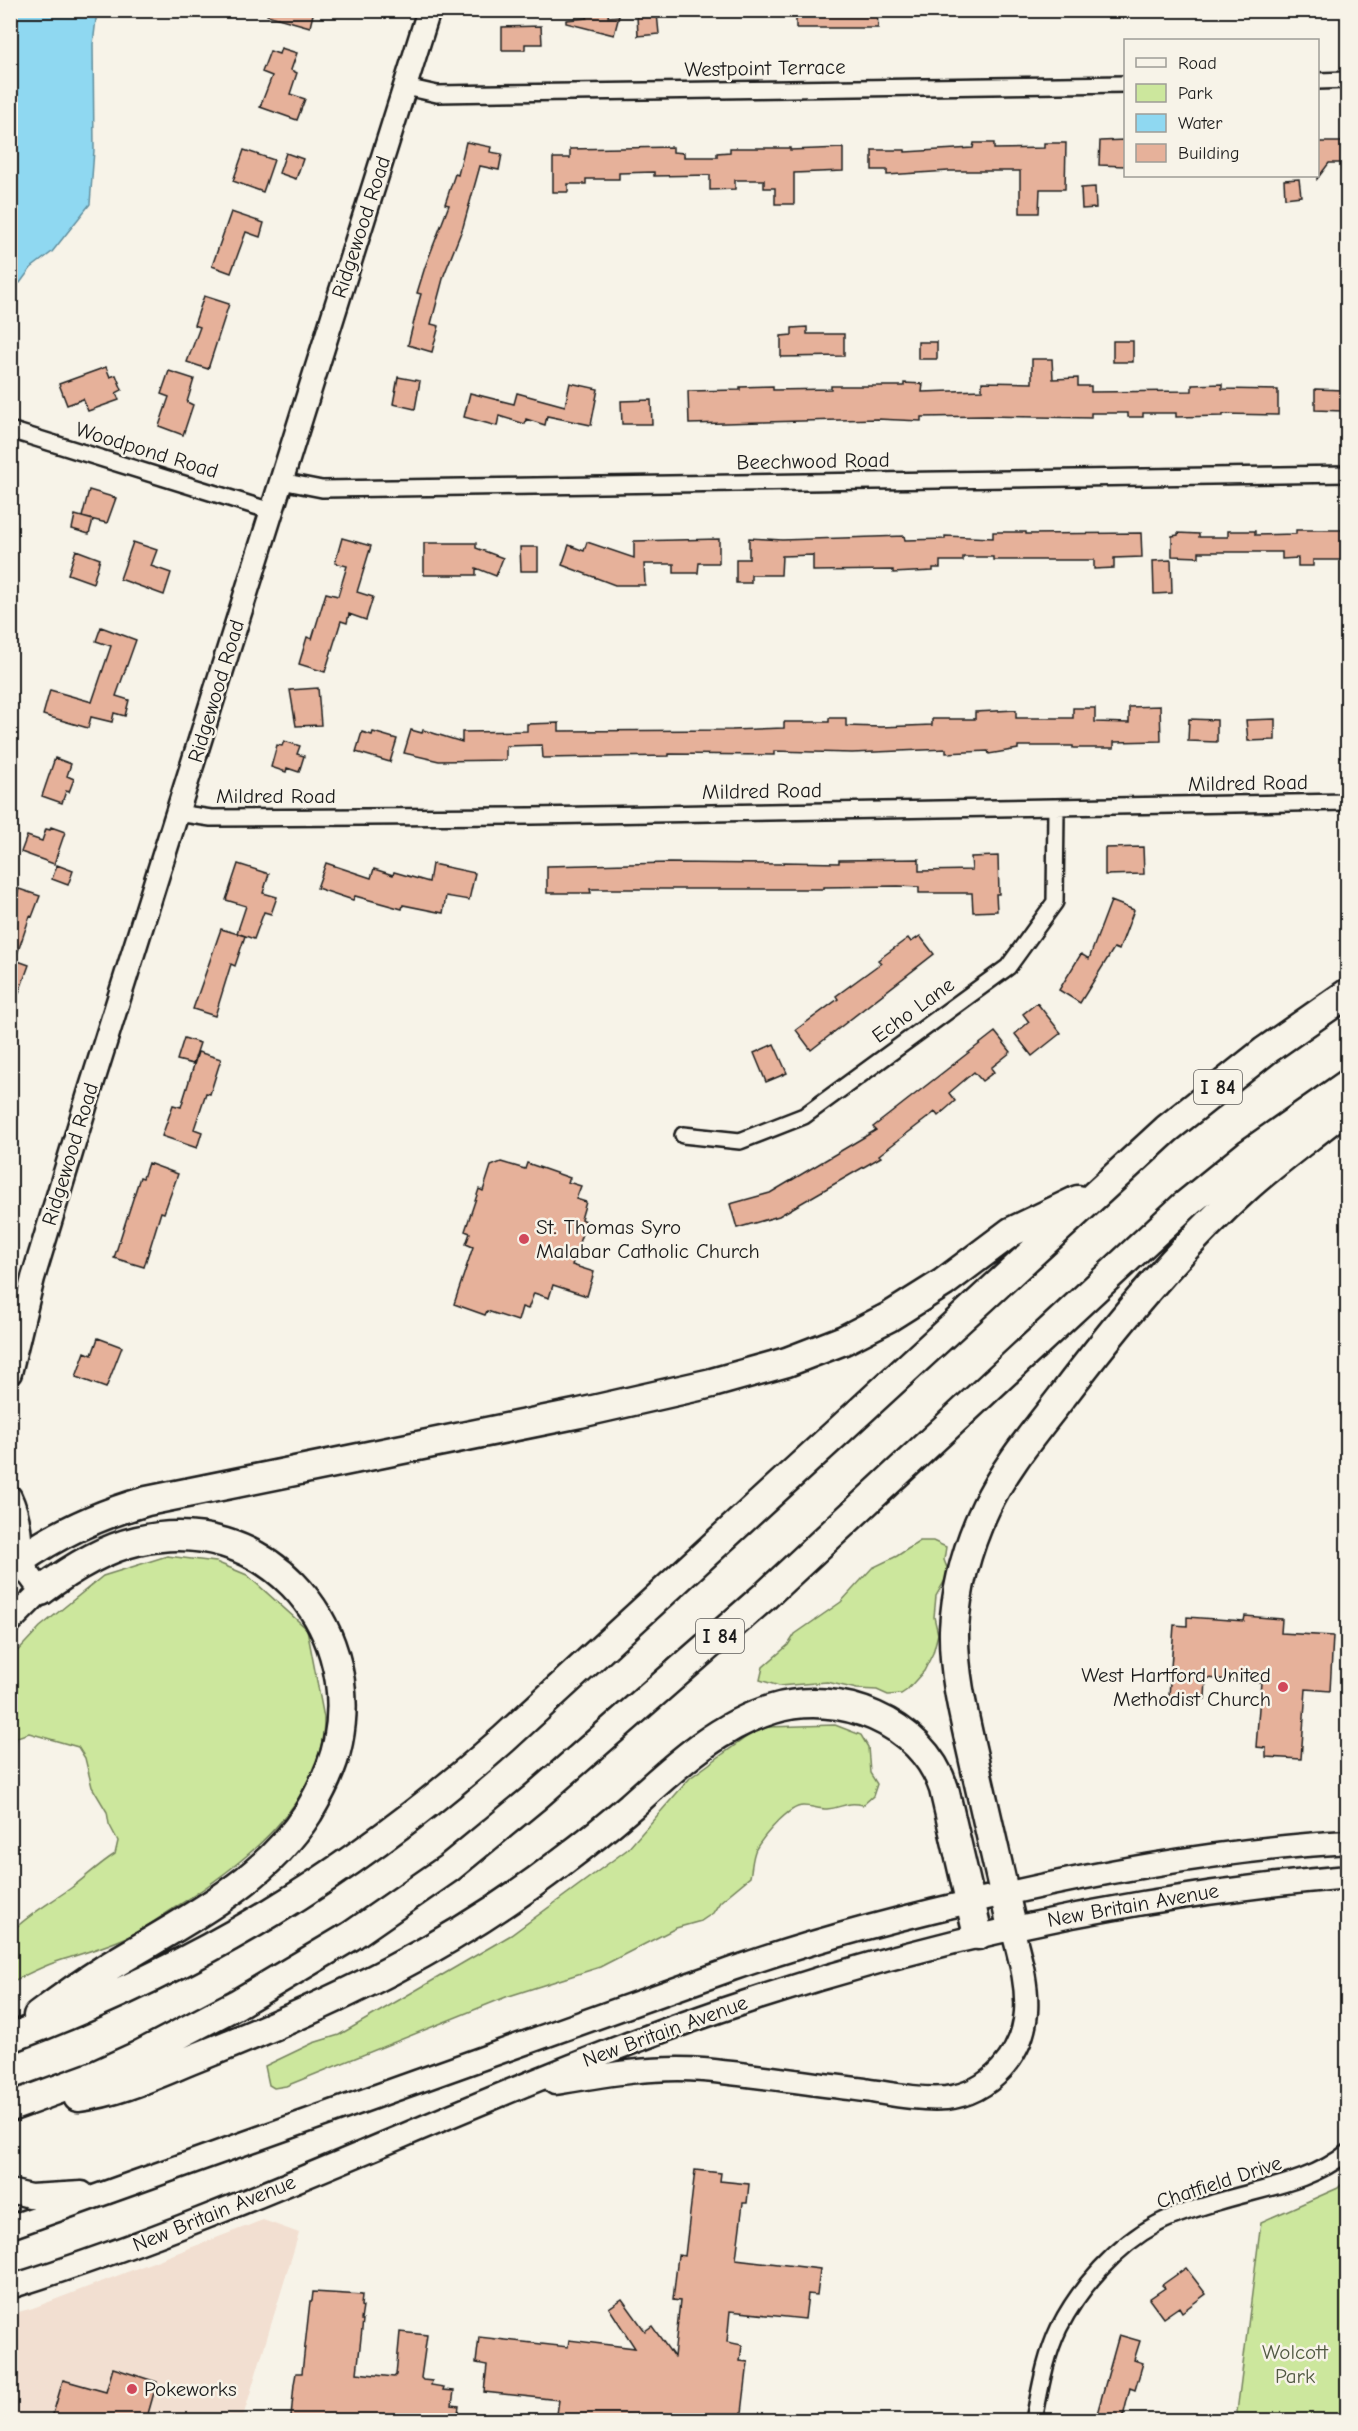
<svg xmlns="http://www.w3.org/2000/svg" width="1358" height="2431" font-family="'Comic Neue',sans-serif">
  <style>
    .built { fill: #f2dfd1 }
    .green { fill: #cce79d; stroke: #74825c; stroke-width: 1.5 }
    .water { fill: #8fd8f1; stroke: #618d9c; stroke-width: 1.5 }
    .building { fill: #e6b19a; stroke: #1c1c1c; stroke-width: 1.5 }
    .lines { fill: none; stroke-linecap: round; stroke-linejoin: round }
    .minor-casing { stroke: #1c1c1c; stroke-width: 20 }
    .secondary-casing { stroke: #1c1c1c; stroke-width: 27 }
    .motorway-casing { stroke: #1c1c1c; stroke-width: 33 }
    .minor { stroke: #f7f3e8; stroke-width: 15 }
    .secondary { stroke: #f7f3e8; stroke-width: 22 }
    .motorway { stroke: #f7f3e8; stroke-width: 28 }
    .poi-dot { fill: #d1495b; stroke: #f7f3e8; stroke-width: 2 }
    .labels { text-anchor: middle; stroke-width: 5; stroke-linejoin: round; paint-order: stroke }
    .shield { fill: #f7f3e8; stroke: #5e5c59; stroke-width: 1.5 }
    .shield-label { font-size: 20px; font-weight: bold; fill: #1c1c1c }
    .street-label { font-size: 21px; fill: #1c1c1c; stroke: #f7f3e8 }
    .poi-label { font-size: 21px; fill: #1c1c1c; stroke: #f7f3e8; text-anchor: start }
    .park-label { font-size: 21px; fill: #515943; stroke: #f7f3e8 }
  </style>
  <rect width="100%" height="100%" fill="#f7f3e8"/>
  <filter id="ink" filterUnits="userSpaceOnUse"><feTurbulence type="fractalNoise" baseFrequency=".0167" numOctaves="2"/><feDisplacementMap in="SourceGraphic" scale="12" xChannelSelector="R" yChannelSelector="G"/><feConvolveMatrix kernelMatrix="1 2 1 2 8 2 1 2 1" color-interpolation-filters="sRGB"/></filter>
  <g filter="url(#ink)">
    <path class="built" d="M263,2220L299,2233L242,2420H11V2314L33,2308Z"/>
    <path class="green" d="M920,1541H933L946,1547L944,1560L949,1573L936,1596L934,1617L938,1634L933,1653L924,1671L907,1690L901,1694L888,1695L877,1690L857,1689L827,1682L779,1686L760,1680L763,1667L788,1645L795,1634L841,1602L872,1568L897,1556Z
      M167,1556L216,1562L247,1575L307,1629L324,1718C324,1803 242,1865 176,1907C162,1916 148,1926 134,1934C109,1946 83,1953 56,1962C41,1967 26,1975 11,1982V1932C29,1914 50,1903 71,1888C86,1877 99,1864 115,1854L118,1841L109,1824L107,1812L92,1787L85,1758L78,1747L29,1733L17,1737L15,1750L11,1754L10,1659L40,1627L103,1576Z
      M835,1725L861,1735L868,1747L870,1773L877,1784L873,1796L863,1805C846,1801 842,1808 827,1809C819,1809 811,1806 803,1806C788,1806 763,1837 756,1849C752,1857 752,1868 750,1877L720,1902L713,1913L701,1921L676,1928L600,1967L506,1997L286,2086L274,2088L269,2085L265,2066L313,2043L339,2035L511,1935L628,1849L690,1778L756,1730L768,1727Z
      M1347,2179V2420H1236L1261,2222L1338,2188Z"/>
    <path class="water" d="M10,11H97L93,44L94,150L90,204L52,252L31,268L20,283L10,276Z"/>
    <path class="building" d="M267,10H314L310,27L267,15Z
      M589,10H609L608,17L619,16L614,35L566,23V20L587,18Z
      M796,10H877L878,28H796Z
      M657,13L659,34L638,36L637,15Z
      M541,26L542,44H525V50H502V27Z
      M281,48L297,53L291,70L297,73L290,94L305,99L297,120L260,107L272,76L262,72L270,51L279,54Z
      M1125,140V166L1099,165L1100,141Z
      M466,142L491,147L490,152L502,154L499,170L480,166L463,227L444,275L431,324L439,326L432,352L408,345L419,301L421,294L417,293L425,267L449,205L445,204L455,174L458,175Z
      M1317,142H1347V163H1329L1317,179Z
      M974,143H994V149L1044,148V143H1066L1065,189H1040L1039,213H1020V171H949L887,175V170H872V150H905V152L973,148Z
      M673,147V152L684,153V157H717V153L730,152V148H790V150L843,148V171L794,173V204H775V188H764V180H735V189L710,190V175L654,176V172L619,173V179H586V184H568V192H553V158H570V149Z
      M244,150L274,160L263,192L233,181Z
      M286,153L303,159L296,179L279,173Z
      M1299,179L1301,196L1285,198L1284,180Z
      M1095,187L1096,208L1082,209L1081,188Z
      M231,212L264,223L260,237L246,232L231,273L212,266Z
      M204,296L229,304L208,369L187,362L200,327L194,325Z
      M807,327V334H844V356L781,357V336L792,335V328Z
      M1113,341H1133V362H1113Z
      M918,342H937V359H918Z
      M1032,359H1052L1053,379L1078,378V386H1091V392L1192,391V385L1222,384V389L1278,390V415L1223,414V416L1176,417V413H1143V417H1128V413H1091V418L987,416L921,417V421L877,419L689,424L688,391L740,390V387L773,386V390L831,389V386H904V383L923,384L922,392L982,390V382L1032,383Z
      M106,367L110,377L116,375L122,390L116,393L119,400L88,411L83,399L67,405L59,384Z
      M169,371L194,379L187,402L193,405L183,435L159,426L169,397L161,394Z
      M398,377L420,381L415,409L393,404Z
      M570,383L598,389L591,425L547,416L545,425L526,419L525,424L499,416L497,426L464,417L470,393L514,404L517,393L565,406Z
      M1315,389L1344,390L1343,411L1315,410Z
      M651,400L652,424H622L621,401Z
      M89,490L116,498L107,523L82,517Z
      M75,515L93,520L89,534L72,529Z
      M1296,530H1347V560H1313V566H1298V558L1282,559V552H1199V557L1172,556V536L1178,535V533L1199,534V537H1228V531H1255V535L1296,534Z
      M993,532H1026V534L1141,533L1142,557L1114,558V568L1094,569V560H993V557H963V561H940V568H933V571L893,573V570L813,571V555L782,556L781,575H751V583H736V559H749V538L782,540L904,536L905,540L945,539V536L993,538Z
      M342,538L371,546L357,592L373,597L366,620L349,614L347,623L341,621L325,672L299,664L307,637L312,639L326,593L338,596L347,566L335,563Z
      M719,539V563H699L698,573H674V564H644L645,585H615L562,565L569,545L584,551L587,542L634,558V541Z
      M133,542L157,550L151,566L171,573L164,595L120,579Z
      M424,543H476V548L503,558L496,576L476,568V575H424Z
      M520,547H538V571H521Z
      M76,550L100,559L93,583L68,574Z
      M1171,560L1172,593L1154,594L1153,561Z
      M101,627L136,640L116,696L129,700L125,716L114,713L112,722L91,717L88,728L43,715L50,690L92,702L111,646L96,641Z
      M318,688L321,725L296,726L290,690Z
      M1160,706L1161,741L1114,742V748H1073V746H1018V749L989,754L988,751L946,753V749L852,753L774,751V755L669,754V756L543,758L542,745L506,746V760L439,761L404,753L411,730L422,733L423,730L462,742V732L527,731V724L559,723V731L732,730L784,728V722H829V718H846V726L881,727L932,725V719H975V712L1016,710V718H1073V708H1095V722L1129,723V707Z
      M1189,719L1217,720V742L1188,741Z
      M1275,719V740L1248,741L1246,720Z
      M362,732L372,735L373,732L397,739L390,762L356,752Z
      M284,741L300,746L297,754L304,756L299,772L287,768L286,772L271,767L277,745L282,746Z
      M55,758L71,764L67,776L74,779L69,792L66,791L62,803L42,796Z
      M51,827L65,832L54,864L21,852L27,836L42,841L46,829L50,830Z
      M1143,847L1144,874L1105,875V848Z
      M998,856L999,894H996L997,911L973,912L972,893H919V887L898,886L824,887V889H590L591,893H547V866L669,863L783,864V862L839,863V860L919,859V871L972,870L971,857Z
      M326,863L371,878L374,869L393,875L394,872L429,882L432,864L475,873L469,900L446,896L443,913L403,905L402,909L355,896L353,900L317,888Z
      M238,864L269,874L263,893L277,897L271,914L264,912L254,939L237,933L246,906L226,900Z
      M57,865L73,871L68,885L52,879Z
      M19,889L40,896L32,917L30,916L15,960L29,965L13,1009H10V892L17,894Z
      M1111,901L1134,910L1119,950L1114,948L1080,1003L1059,990L1081,954L1089,959Z
      M221,929L245,936L235,966L231,964L215,1016L193,1009Z
      M920,936L934,954L811,1050L796,1030L838,999L836,996L881,963L878,960L908,938L911,942Z
      M1037,1003L1061,1033L1032,1056L1015,1034L1029,1022L1023,1014Z
      M995,1032L1011,1052L991,1068L994,1072L982,1081L974,1072L949,1093L955,1101L938,1116L935,1112L879,1155L881,1157L779,1216L737,1228L730,1204L770,1193L876,1130L873,1127Z
      M184,1038L200,1043L193,1064L177,1060Z
      M774,1044L787,1073L766,1082L754,1053Z
      M198,1052L221,1059L210,1094L206,1093L194,1129L202,1132L197,1148L162,1136L173,1105L181,1107Z
      M501,1162L525,1169L527,1163L570,1178L568,1182L581,1186L576,1199L586,1202L581,1219L586,1221L572,1265L594,1272L587,1296L553,1285L549,1298L534,1293L528,1309L522,1307L518,1321L487,1311L485,1315L454,1304L473,1247L466,1244L470,1233L465,1231L479,1189L483,1191L491,1166Z
      M148,1163L178,1174L164,1213L161,1212L144,1267L114,1258L140,1177L143,1178Z
      M98,1338L122,1347L106,1388L76,1377L85,1352L92,1355Z
      M1245,1616L1282,1619L1281,1633L1333,1636L1330,1691L1306,1689L1301,1759L1266,1757V1748L1256,1747L1261,1682L1206,1678L1205,1699L1169,1696L1174,1625L1187,1626V1617L1244,1621Z
      M695,2170L721,2173L720,2181L749,2184L747,2203H743L736,2259L820,2269L817,2295L808,2294L805,2319L730,2311L727,2342L742,2345L740,2361L748,2362L741,2421H556L559,2400L484,2392L487,2365L476,2363L479,2337L568,2347L569,2340L635,2348L609,2308L622,2299L645,2331L652,2326L674,2357L680,2301L673,2300L678,2255L685,2256Z
      M1186,2268L1206,2294L1182,2312L1179,2307L1163,2318L1149,2299L1165,2288L1162,2285Z
      M313,2292L362,2295L361,2306L363,2307L361,2320H363L357,2373L394,2377L396,2375L400,2332L427,2335L421,2378L423,2380L432,2381L431,2385L444,2387L443,2390L454,2391L452,2405L459,2406L457,2421H297V2417H291L294,2384L296,2373H302L310,2301H312Z
      M1119,2335L1140,2341L1134,2360L1143,2363L1135,2390L1130,2388L1122,2421H1095Z
      M113,2368L157,2382L146,2421H51L63,2380L106,2392Z"/>
    <g class="lines">
      <g class="minor-casing">
        <path id="minor" d="M1318,81L1348,80
          M406,87L437,94L1126,84
          M10,430L271,511
          M281,481L322,489L1348,474
          M177,813L211,818L531,816L1348,802
          M683,1135L740,1141L804,1116L1008,967L1055,902L1056,808
          M1034,2420C1040,2390 1045,2357 1059,2328C1079,2288 1117,2245 1157,2224C1175,2214 1198,2208 1217,2202C1262,2188 1310,2183 1348,2152"/>
      </g>
      <g class="secondary-casing">
        <path id="secondary" d="M10,1373L33,1278L88,1097L429,10
          M10,1497C19,1516 22,1540 19,1561L10,1568
          M10,1556L19,1561L41,1591L10,1622
          M555,2083C603,2075 654,2066 703,2070C757,2075 811,2084 865,2090C891,2094 920,2100 946,2098C990,2093 1023,2055 1026,2012C1028,1983 1019,1955 1012,1927
          M10,2191L30,2196L82,2193
          M10,2227L732,1969C820,1938 910,1915 1000,1895C1115,1869 1231,1849 1348,1842
          M10,2287C235,2217 447,2110 668,2029C888,1949 1114,1897 1348,1877"/>
      </g>
      <g class="motorway-casing">
        <path id="motorway" d="M19,1561C58,1533 101,1514 147,1501L580,1413L712,1383L787,1362L844,1340L889,1317L943,1283L1011,1232L1078,1200
          M1012,1927C1000,1875 988,1822 976,1770C966,1724 953,1677 954,1630C956,1587 968,1545 986,1507C1005,1467 1034,1433 1061,1398C1117,1324 1176,1252 1245,1189C1278,1159 1314,1134 1348,1106
          M38,2016C59,2000 81,1984 105,1969C176,1925 261,1887 308,1813C321,1791 333,1768 338,1742C362,1620 261,1511 137,1541C102,1549 69,1570 41,1591
          M10,2038C200,1967 353,1873 504,1739L1167,1129L1265,1051L1348,993
          M78,2097C121,2092 162,2071 203,2055C334,2003 452,1947 564,1860C587,1843 609,1825 631,1806C673,1768 717,1726 773,1709C838,1689 922,1721 944,1789L978,1935
          M10,2107L92,2077L138,2056L237,2004L351,1936L449,1868L534,1798L766,1595L1184,1206L1248,1154L1348,1084"/>
      </g>
      <use href="#minor" class="minor"/>
      <use href="#secondary" class="secondary"/>
      <use href="#motorway" class="motorway"/>
    </g>
  </g>
  <g class="poi-dot">
    <circle cx="524" cy="1239" r="6"/>
    <circle cx="1283" cy="1687" r="6"/>
    <circle cx="132" cy="2389" r="6"/>
  </g>
  <g class="labels">
    <g class="shield">
      <rect x="1194" y="1070" width="48" height="34" rx="4.5"/>
      <rect x="696" y="1619" width="48" height="34" rx="4.5"/>
    </g>
    <g class="shield-label">
      <text x="1218" y="1094">I 84</text>
      <text x="720" y="1643">I 84</text>
    </g>
    <g class="street-label">
      <text transform="translate(765 68) rotate(-1)" y="7">Westpoint Terrace</text>
      <text transform="translate(361 227) rotate(-72)" y="7">Ridgewood Road</text>
      <text transform="translate(147 450) rotate(17)" y="7">Woodpond Road</text>
      <text transform="translate(813 461) rotate(-1)" y="7">Beechwood Road</text>
      <text transform="translate(216 691) rotate(-73)" y="7">Ridgewood Road</text>
      <text transform="translate(1248 783) rotate(-1)" y="7">Mildred Road</text>
      <text transform="translate(762 791) rotate(-1)" y="7">Mildred Road</text>
      <text x="276" y="803">Mildred Road</text>
      <text transform="translate(913 1010) rotate(-36)" y="7">Echo Lane</text>
      <text transform="translate(70 1154) rotate(-73)" y="7">Ridgewood Road</text>
      <text transform="translate(1133 1905) rotate(-10)" y="7">New Britain Avenue</text>
      <text transform="translate(665 2031) rotate(-20)" y="7">New Britain Avenue</text>
      <text transform="translate(1219 2182) rotate(-18)" y="7">Chatfield Drive</text>
      <text transform="translate(214 2213) rotate(-22)" y="7">New Britain Avenue</text>
    </g>
    <g class="poi-label">
      <text x="536" y="1234">St. Thomas Syro<tspan x="536" dy="24">Malabar Catholic Church</tspan></text>
      <text x="1271" y="1682" text-anchor="end">West Hartford United<tspan x="1271" dy="24">Methodist Church</tspan></text>
      <text x="144" y="2396">Pokeworks</text>
    </g>
    <g class="park-label">
      <text x="1295" y="2359">Wolcott<tspan x="1295" dy="24">Park</tspan></text>
    </g>
  </g>
  <rect width="1358" height="2431" fill="none" stroke="#f7f3e8" stroke-width="36"/>
  <rect x="18" y="18" width="1322" height="2395" fill="none" stroke="#1c1c1c" stroke-width="2" filter="url(#ink)"/>
  <rect x="1124" y="39" width="195" height="138" fill="#f7f3e8" stroke="#9f9d96" stroke-width="1.5"/>
  <rect x="1136" y="58" width="30" height="9" fill="#f7f3e8" stroke="#9f9d96" stroke-width="1.5"/>
  <text x="1178" y="69" font-size="18" fill="#1c1c1c">Road</text>
  <rect x="1136" y="84" width="30" height="18" fill="#cce79d" stroke="#9f9d96" stroke-width="1.5"/>
  <text x="1178" y="99" font-size="18" fill="#1c1c1c">Park</text>
  <rect x="1136" y="114" width="30" height="18" fill="#8fd8f1" stroke="#9f9d96" stroke-width="1.5"/>
  <text x="1178" y="129" font-size="18" fill="#1c1c1c">Water</text>
  <rect x="1136" y="144" width="30" height="18" fill="#e6b19a" stroke="#9f9d96" stroke-width="1.5"/>
  <text x="1178" y="159" font-size="18" fill="#1c1c1c">Building</text>
</svg>
